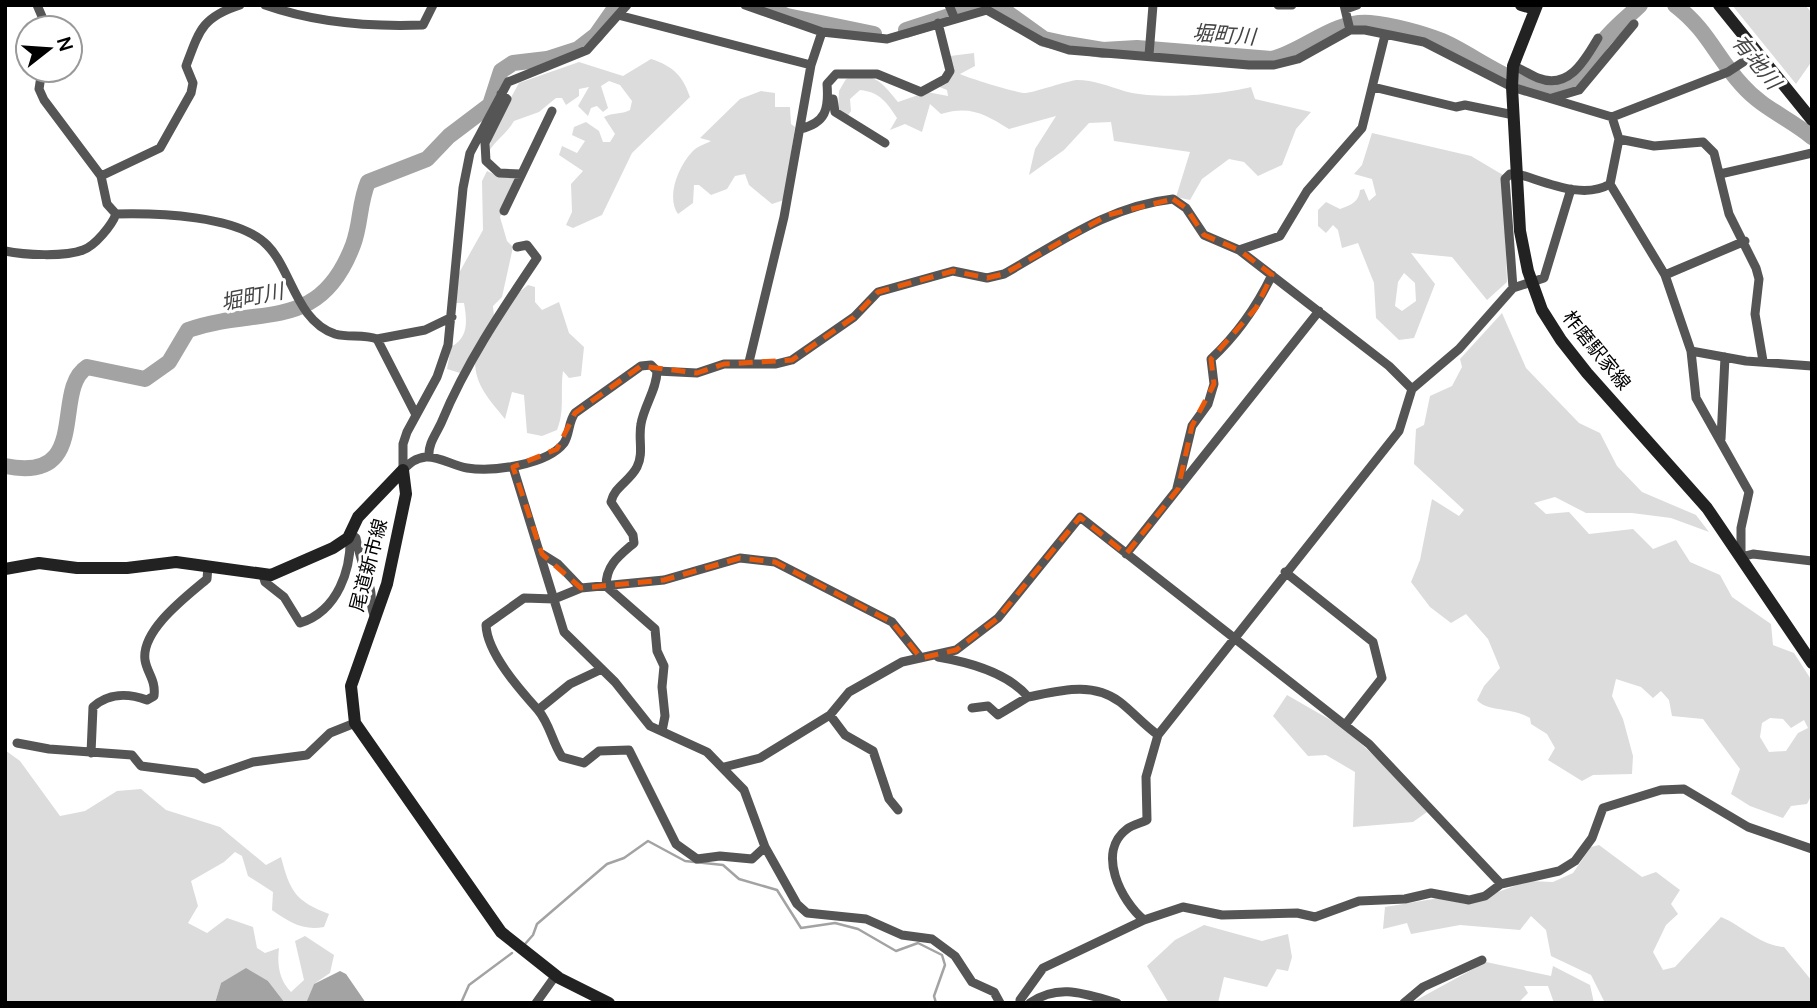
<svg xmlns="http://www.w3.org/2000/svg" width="1817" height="1008" font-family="Manrope,'Noto Sans JP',sans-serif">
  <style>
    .green { fill: #dcdcdc; fill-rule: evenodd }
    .water { fill: #a3a3a3 }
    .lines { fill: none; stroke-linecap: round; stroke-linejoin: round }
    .stream { stroke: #a3a3a3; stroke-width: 2.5 }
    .river { stroke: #a3a3a3; stroke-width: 16 }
    .street { stroke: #555; stroke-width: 9 }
    .secondary { stroke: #222; stroke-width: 12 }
    .marked { fill: none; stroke: #e8590c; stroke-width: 5; stroke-dasharray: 14 9; stroke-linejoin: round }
    .labels { text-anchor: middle; stroke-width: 6; stroke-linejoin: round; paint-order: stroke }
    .street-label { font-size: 19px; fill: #000; stroke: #fff }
    .water-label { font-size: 21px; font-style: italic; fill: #444; stroke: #fff }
  </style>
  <rect width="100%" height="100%" fill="#fff"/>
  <path class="green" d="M1732,5H1805L1812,13V61L1796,84Z
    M974,53L975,66L960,74C968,78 1020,94 1026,93C1039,91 1066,81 1077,80C1094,80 1108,86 1124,91C1156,100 1219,95 1251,87L1255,99L1311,112L1296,129L1282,165L1258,176L1244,162L1229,159L1202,179L1190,200L1176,197L1190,152L1114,141L1111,122L1089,123L1064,150L1029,175L1035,149L1056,116L1009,129C985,114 970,105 941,114L930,104L922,132L905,124L890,130L897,118C887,103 880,92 860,90L850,99L851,111L847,117L838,108L839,91L846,79C872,70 882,82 898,102L927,92L948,96L947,90L937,86L947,80L950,56Z
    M651,59C673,66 683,76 690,97L632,153L602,215L573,228L566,225L572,212L571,184L583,171L559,155L562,146L577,153L585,141L572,135L574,127L586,122L599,131L603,142H610L615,134L604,117C613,112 621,115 630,110L632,101L620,85L609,81L601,86L608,108L603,112L597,106L591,108L588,116L578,106L589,87L579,89V96L566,105L562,98H556L539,112L514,121C507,133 497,139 489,151L493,130L519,83L579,62L623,76Z
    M761,91L775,93V107H790L791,124L795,127L784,200L772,204L749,185L745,174L735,176L727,189L711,195L699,185H694L693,203L678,214C666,197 678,167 692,152C696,147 705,144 711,141L700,138L740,99Z
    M1372,133L1471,156L1503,175L1507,282L1487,300L1452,257L1411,253L1435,284L1414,338L1399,340L1376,318L1374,283L1358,243L1342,248L1338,230L1333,225L1326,233L1318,226V210L1326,202L1340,209C1351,205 1359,202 1360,190L1364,189L1369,201L1376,195L1372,179L1354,174L1362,165ZM1404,273L1415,283L1416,301L1402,311L1395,306L1398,282Z
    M487,171L500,177L514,174V188L500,217L507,241L513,247L502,297L493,306L494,317L460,373L447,369L451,347C469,337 467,321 464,303H456L459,273L483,230L482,181Z
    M528,285L535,287V302L542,310L559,302L569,333L584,347L581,376L569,378L563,371C560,392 565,411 557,430L542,436L527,433L524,395L512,392L505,419C490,400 475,386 475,361L517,294Z
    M1502,313L1526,368L1579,423L1600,433L1617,466L1642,492L1696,515L1709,532L1671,518L1632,513H1586L1555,497L1534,503L1546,514L1569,512L1589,534L1633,529L1653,549L1676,540L1690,562L1720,575L1732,597L1771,624L1773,645L1794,653L1812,681V794L1807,804L1791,806L1783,818L1750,806L1731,794L1740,769L1703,719L1672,716L1669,700L1661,691L1653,698L1641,687L1616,679L1612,696L1623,719L1633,756L1632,774L1593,775L1582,781L1548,760L1555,748L1547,734L1531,724L1530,718C1512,707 1487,712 1477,700L1484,686L1500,668L1488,639L1466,614L1451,623L1430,607L1411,582L1420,560L1432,499L1459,516L1464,510L1414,464L1416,429L1424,425L1430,396L1452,386L1462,367L1460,359ZM1770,718L1783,719L1791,728L1804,720L1808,728L1798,733L1786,751L1769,752L1760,737L1762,723Z
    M1287,695L1341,726L1379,760L1427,812L1413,822L1353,827L1355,772L1326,755L1308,756L1273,716Z
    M5,750L20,761L60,816L85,811L117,791L141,789L166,810L220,827L266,865L281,857C290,891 295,901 329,914L324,927C303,931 289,922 272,910L273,892L248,876L242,856L235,852L224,862L191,881L198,906L188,923L207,933L227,918L253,927L257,948L265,953L279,948C277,964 279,980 291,992L304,980L295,941L305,936L334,955L330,973L314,984L306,1003H285L268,981L221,983L215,1003H5Z
    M1599,845L1642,877L1656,872L1680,890L1671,904L1678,914L1666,925L1653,952L1663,970L1675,967L1721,917C1743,926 1759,945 1784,947L1812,981V1003H1605L1591,975L1551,956L1546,930L1531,916L1520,930L1460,925L1411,934L1407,923L1383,929L1385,907L1439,898L1465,904L1528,881L1553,882L1573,873L1591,847Z
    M1204,925L1262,941L1288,934L1292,957L1288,971L1277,969L1267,987L1224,977L1218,1003H1169L1147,966L1175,940Z
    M1486,962L1551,976L1553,966L1590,985L1594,1003H1554L1548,986H1524L1528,993L1518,1003H1411Z"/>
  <path class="water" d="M246,968L268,981L285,1003H215L221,983Z
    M340,971L346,974L366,1003H306L314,984Z"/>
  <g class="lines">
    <path class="stream" d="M525,944L533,935L537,924L607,864L624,858L648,841L685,861L723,865L739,879L777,890L801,928L835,923L858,929L896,951L918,943L942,955L945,965L934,996L936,1003
      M461,1003L469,985L512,953"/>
    <path class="river" d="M761,5L787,16L874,34
      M1675,5C1708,30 1716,57 1742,85C1762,108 1789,118 1812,137
      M906,30L980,6H998L1044,39L1067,44L1103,50L1137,48L1272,59C1306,50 1333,20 1370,23C1392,25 1422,33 1442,41C1479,56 1544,114 1582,80C1591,72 1593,56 1599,47C1609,31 1627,18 1640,5
      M5,466C93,484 51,390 87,367L145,379L169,362L188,330C259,305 319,335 353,245C361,224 359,203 368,182L427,159L449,136L490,105L501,71L513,63L547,59L578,49L596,35L617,5"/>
    <path class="street" d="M37,5L47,28
      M265,5C316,23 369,27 423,25L433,5
      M745,5L822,32L887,39L987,10L1041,41L1069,50L1249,65H1274L1298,59L1350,30H1365L1424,42L1512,87L1612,117L1619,139L1610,184C1583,200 1546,182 1518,174H1510L1505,179L1513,288L1459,349L1412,389L1399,431L1158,735L1146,777L1147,820C1141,823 1132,825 1127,829C1096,852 1121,901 1144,920
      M949,5L954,17
      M1278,5H1292
      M1344,5L1350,30
      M1346,9L1357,5
      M618,15L811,65
      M1149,55L1153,5
      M1513,66C1522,69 1530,75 1538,78C1569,90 1585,60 1598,38
      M42,70L39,89L44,100L101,176L107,204L116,214C156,213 238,215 267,245C292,270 296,321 335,334C348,338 363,334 377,339L415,413
      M1373,87L1456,107L1465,105L1514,115
      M501,94L507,99L485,143L486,161L499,173L521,174
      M1552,98L1579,90L1634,24
      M833,99L835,112L885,143
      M1612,117L1728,72L1757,53
      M800,129C826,123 829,109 827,84L836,74H877L921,92L945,79L950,71L938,23
      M1619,139L1654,146L1703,142L1714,153L1729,214L1756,268L1759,279L1755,314L1763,361
      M1720,174L1812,153
      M101,176L160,148L191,93L193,83L186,66C199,31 202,17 240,5
      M1610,184L1665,275L1691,351L1696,398L1749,492L1741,528V557L1753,554L1812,561
      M504,211L552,111
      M1239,250L1280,236L1307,191L1362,128L1385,35
      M5,251C24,255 65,257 83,250C95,246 112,225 116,214
      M1665,275L1745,241
      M1513,288L1544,278L1571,189
      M377,339L425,330L452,317
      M1691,351L1746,361L1812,366
      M749,362L784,217L811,65L822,32
      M657,371L697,373L724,364H776L792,360L854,317L878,292L953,271L987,278L1004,274C1059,243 1109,206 1173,199L1186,208L1204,235L1239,250L1389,366L1412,389
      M1721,439L1725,357
      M429,456C428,443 437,433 442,421C466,363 502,310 537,258L527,245L517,247
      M513,467L564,632L615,682L650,726L707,752L744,790L765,847L797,904L807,913L866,919L902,935L932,939L955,956L972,982L994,992L1000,1003
      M403,470C410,463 415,458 426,457C438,456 454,466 467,468C493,472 547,465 564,443C570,434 568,422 575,413L641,366L651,365L657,371C657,389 644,406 641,424C638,439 644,453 637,467C630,481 614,487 611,502L633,535L634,543C619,556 606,565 606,586L655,629L657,651L664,666L662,687L665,716L662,731
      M403,470V444L407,432L437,377L448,345L463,188L470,153L508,82L587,50L627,5
      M1177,488L1192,426L1208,404L1214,384L1211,359C1238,334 1256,308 1272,275
      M350,533L356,538C359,555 365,571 370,588C373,598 369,607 375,617
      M542,554L558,564L581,588L664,580L740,558L775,562L892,622L921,658
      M1126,554L1319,311
      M1285,572L1373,642L1382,678L1345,725
      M263,575L265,582L284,597L300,623C338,611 352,569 350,533
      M581,588L554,599L524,598L486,625C487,653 520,690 538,710L570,684L602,669
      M938,657C968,662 1008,673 1028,697C1059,691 1092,681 1120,702C1133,712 1144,725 1158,735
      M972,708L988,706L998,715L1028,697
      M538,710C550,724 552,742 562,757L584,763L599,751L629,750L676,844L697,859L720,856L752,859L765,847
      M830,715L845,735L873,751L889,799L898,810
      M17,743L49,749L132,755L141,766L196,773L204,779L253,762L307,755L330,733L355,723
      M91,753L93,707C108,693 128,693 147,700L154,696C156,680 147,673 145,660C141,630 187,596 207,579L208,566
      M724,767L760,758L830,715L849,692L902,662L956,650L998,618L1080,517L1369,744L1501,884
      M1020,1000L1043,968L1144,920L1183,907L1222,915L1297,913L1315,917L1359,901L1405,899L1431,893L1469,900L1485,896L1501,884L1559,871L1575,861L1592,838L1603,808L1661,790L1684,789L1748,827L1812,849
      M536,1003L556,975
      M1030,1003C1059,983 1085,994 1117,1003
      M1404,1003L1423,987L1482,960"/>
    <path class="secondary" d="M1521,5L1535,9
      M1537,5L1513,66L1512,87L1520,231L1528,271L1542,310L1561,340L1587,373L1707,508L1812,663
      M1719,5L1812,120
      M5,569L39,563L77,568H127L176,562L271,575L333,548L348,538L358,517L403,470L406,494L387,584L351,686L355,723L501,932L559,978L609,1003"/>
  </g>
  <path class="marked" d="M1173,199L1186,208L1204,235L1239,250L1272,275L1256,308L1211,359L1214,384L1192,426L1178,489L1126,554L1080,517L998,618L956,650L921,658L892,622L775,562L740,558L664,580L581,588L542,554L513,467L557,449L575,413L641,366L697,373L724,364L792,360L854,317L878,292L953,271L987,278L1004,274L1108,215Z"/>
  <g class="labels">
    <g class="street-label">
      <text transform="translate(1597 350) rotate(51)" y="7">柞磨駅家線</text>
      <text transform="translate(368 565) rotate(-75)" y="7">尾道新市線</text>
    </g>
    <g class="water-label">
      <text transform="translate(1224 35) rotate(4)" y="7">堀町川</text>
      <text transform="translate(1756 62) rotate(51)" y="7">有地川</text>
      <text transform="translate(252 297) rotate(-11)" y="7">堀町川</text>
    </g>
  </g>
  <rect width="1817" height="1008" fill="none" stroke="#000000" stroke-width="14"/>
  <g transform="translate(49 49) rotate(73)"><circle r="33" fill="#ffffff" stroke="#999999" stroke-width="2"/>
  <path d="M0-5L12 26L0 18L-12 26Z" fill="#000000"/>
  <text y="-10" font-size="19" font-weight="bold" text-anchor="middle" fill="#000000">N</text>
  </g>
</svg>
